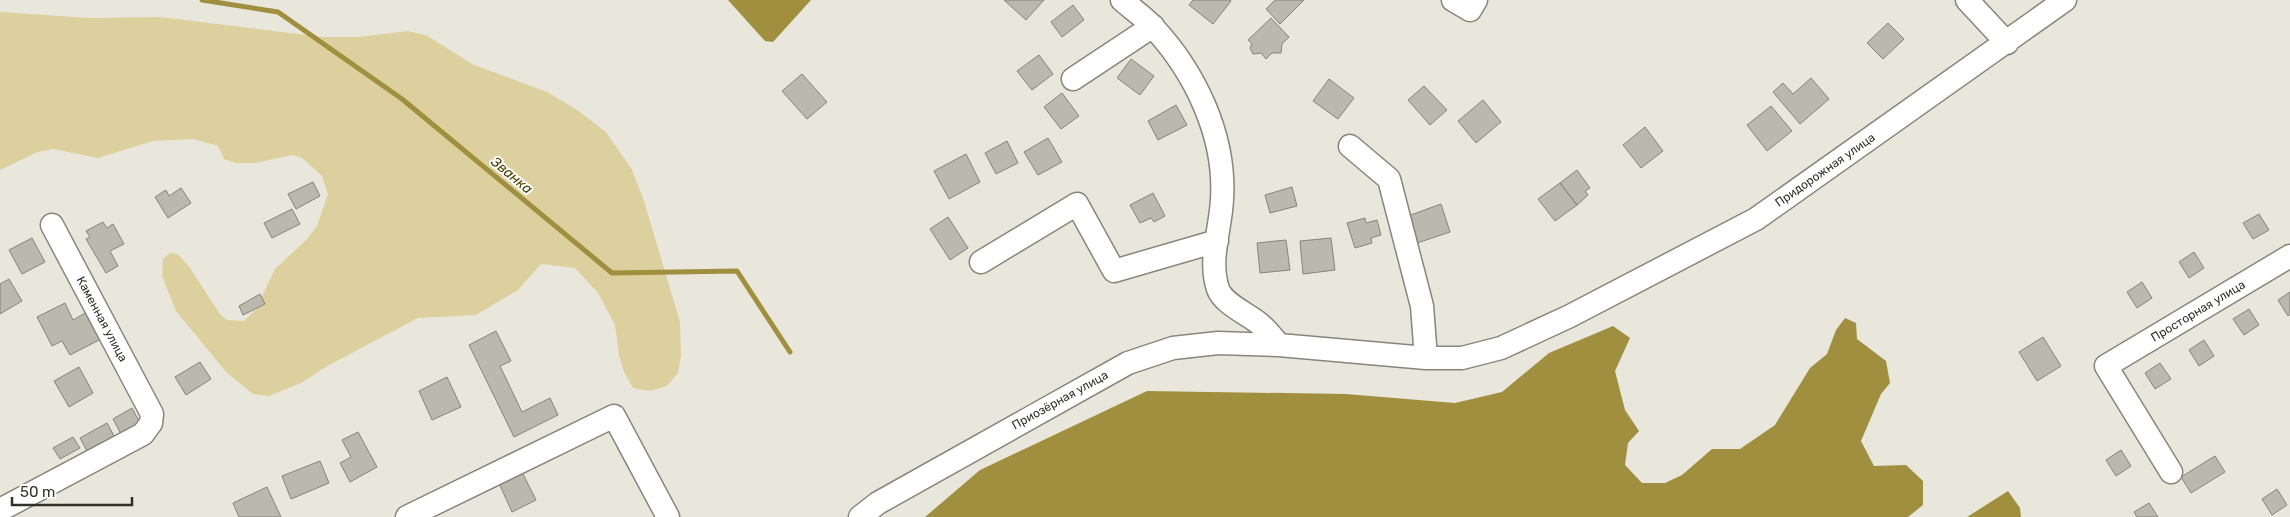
<svg xmlns="http://www.w3.org/2000/svg" width="2290" height="517" font-family="Rubik,sans-serif">
  <style>
    .green { fill: #dcd19e }
    .water { fill: #a08f3f }
    .lines { fill: none; stroke-linecap: round; stroke-linejoin: round }
    .stream { stroke: #a08f3f; stroke-width: 5 }
    .building { fill: #bbb9ae; stroke: #86847a }
    .minor-casing { stroke: #88867c; stroke-width: 25 }
    .minor { stroke: #fff; stroke-width: 22 }
    .labels { text-anchor: middle; stroke-width: 4; stroke-linejoin: round; paint-order: stroke }
    .street-label { font-size: 12px; fill: #30302b; stroke: #fff }
    .water-label { font-size: 14px; font-style: italic; fill: #4f4300; stroke: #fff }
  </style>
  <rect width="100%" height="100%" fill="#e9e7dc"/>
  <path class="green" d="M0,12L90,18L160,17L322,37H359L408,31L426,35L472,64L547,92L577,110L606,132L632,170L644,201L680,322L681,356L678,373L667,386L650,391L633,388L624,372L619,355L615,325L598,293L575,268L541,264L518,290L476,315L418,318L331,364L301,383L269,396L253,394L227,373L176,311L162,276L163,259L170,253L178,254L190,268L220,314L227,320L244,321L256,309L275,269L306,240L317,226L328,194L322,176L302,158L293,155L255,163H236L224,159L218,146L193,139L153,141L98,158L53,149L38,152L0,170Z"/>
  <path class="water" d="M728,0H811L773,42L765,41Z
    M1845,318L1856,323L1857,339L1886,361L1890,383L1881,394L1861,441L1874,466L1906,465L1923,481V505L1908,517H925L980,470L1147,391L1346,394L1455,403L1502,392L1549,353L1613,326L1630,338L1615,371L1625,410L1639,431L1628,443L1625,465L1642,483H1665L1682,475L1712,449H1740L1775,425L1810,368L1827,354L1836,330Z
    M2008,491L2020,508L2021,517H1967Z"/>
  <g class="lines">
    <path class="stream" d="M202,0L278,12L402,99L612,273L737,271L790,352"/>
  </g>
  <path class="building" d="M1004,0H1044L1026,20Z
    M1193,0H1230L1231,1L1213,24L1189,5Z
    M1275,0H1304L1280,24L1266,9Z
    M1073,5L1084,20L1062,37L1051,22Z
    M1271,18L1289,37L1282,44L1281,53H1272L1266,59L1261,53L1253,54L1250,48L1252,44L1248,40Z
    M1888,23L1904,39L1883,59L1867,43Z
    M1039,55L1053,74L1032,90L1017,71Z
    M1131,59L1154,76L1140,95L1117,78Z
    M802,74L827,102L807,119L782,91Z
    M1811,78L1829,99L1800,124L1773,92L1783,83L1793,94Z
    M1329,79L1354,98L1338,119L1313,101Z
    M1424,86L1447,110L1430,125L1408,100Z
    M1062,93L1079,116L1061,129L1044,107Z
    M1483,100L1501,122L1476,143L1458,121Z
    M1176,105L1187,125L1158,140L1148,121Z
    M1771,106L1792,131L1767,151L1747,125Z
    M1645,127L1663,151L1641,168L1623,145Z
    M1048,138L1062,162L1038,175L1024,152Z
    M1007,141L1018,163L996,174L985,153Z
    M966,154L980,182L949,199L934,171Z
    M1577,170L1590,188L1585,191L1588,195L1577,205L1560,183Z
    M313,182L320,196L296,209L288,194Z
    M1560,183L1577,205L1555,221L1538,199Z
    M1292,187L1297,206L1270,213L1265,195Z
    M181,188L191,203L168,218L155,197L166,190L169,196Z
    M1153,193L1165,216L1154,222L1151,218L1140,223L1130,205Z
    M1441,204L1450,232L1417,243L1408,216Z
    M292,209L300,224L272,238L264,223Z
    M2259,214L2269,230L2253,239L2243,223Z
    M948,217L968,248L950,260L930,229Z
    M1365,218L1366,223L1377,220L1381,235L1371,238L1372,243L1355,248L1347,223Z
    M103,222L107,228L113,224L124,244L110,251L118,266L106,273L86,239L90,237L86,231Z
    M32,238L45,262L22,274L9,250Z
    M1331,238L1335,270L1303,274L1300,241Z
    M1286,240L1290,270L1260,273L1257,243Z
    M2194,252L2204,268L2189,278L2179,262Z
    M9,279L22,301L0,314V284Z
    M2142,282L2152,298L2137,308L2127,292Z
    M2290,292V314L2288,316L2278,300Z
    M260,294L265,304L243,315L239,306Z
    M65,303L73,320L87,312L101,339L70,355L62,341L52,346L37,317Z
    M2249,309L2259,325L2244,335L2233,319Z
    M496,331L511,361L500,366L522,412L550,398L558,415L514,437L469,345Z
    M2043,337L2061,366L2037,381L2019,352Z
    M2204,340L2214,356L2199,366L2189,350Z
    M200,362L211,379L186,395L175,377Z
    M2160,363L2171,379L2155,389L2145,373Z
    M79,367L93,393L69,407L54,381Z
    M447,377L461,407L432,420L419,391Z
    M132,408L140,423L121,434L113,419Z
    M107,423L115,438L88,453L80,438Z
    M358,432L377,467L350,482L340,463L351,457L342,440Z
    M73,437L80,448L60,459L53,448Z
    M2121,450L2131,466L2116,476L2106,460Z
    M2215,456L2225,472L2191,493L2181,477Z
    M320,461L329,483L291,499L282,476Z
    M520,468L536,500L512,512L497,479Z
    M267,487L281,517H239L233,503Z
    M2277,489L2287,505L2272,515L2262,499Z
    M2149,503L2158,517H2137L2134,512Z"/>
  <g class="lines">
    <g class="minor-casing">
      <path id="minor" d="M1122,0C1132,9 1144,17 1153,27C1195,72 1226,136 1222,199C1221,228 1208,260 1218,289C1224,305 1249,314 1261,325C1268,331 1273,338 1279,345
        M1453,0L1470,10L1476,0
        M1967,0L2007,43
        M1073,79L1153,26
        M1350,146L1389,179L1422,306L1426,358
        M981,262L1077,204L1114,271L1217,241
        M2171,472L2106,366L2290,256
        M0,510L143,434L151,423L152,414L52,225
        M407,517L614,416L668,517
        M860,517L878,503L1128,363L1173,348L1218,343L1279,345L1426,358H1462L1501,348L1570,316L1756,219L2065,0"/>
    </g>
    <use href="#minor" class="minor"/>
  </g>
  <g class="labels">
    <g class="street-label">
      <text transform="translate(1825 170) rotate(-35)" y="4">Придорожная улица</text>
      <text transform="translate(2198 311) rotate(-31)" y="4">Просторная улица</text>
      <text transform="translate(102 319) rotate(62)" y="4">Каменная улица</text>
      <text transform="translate(1060 400) rotate(-29)" y="4">Приозёрная улица</text>
    </g>
    <g class="water-label">
      <text transform="translate(512 175) rotate(40)" y="5">Званка</text>
    </g>
  </g>
  <path d="M12 497v8h120v-8" fill="none" stroke="#30302b" stroke-width="2.5"/>
  <text x="20" y="497" font-size="15" fill="#30302b" stroke="#ffffff" stroke-width="4" paint-order="stroke">50 m</text>
</svg>
